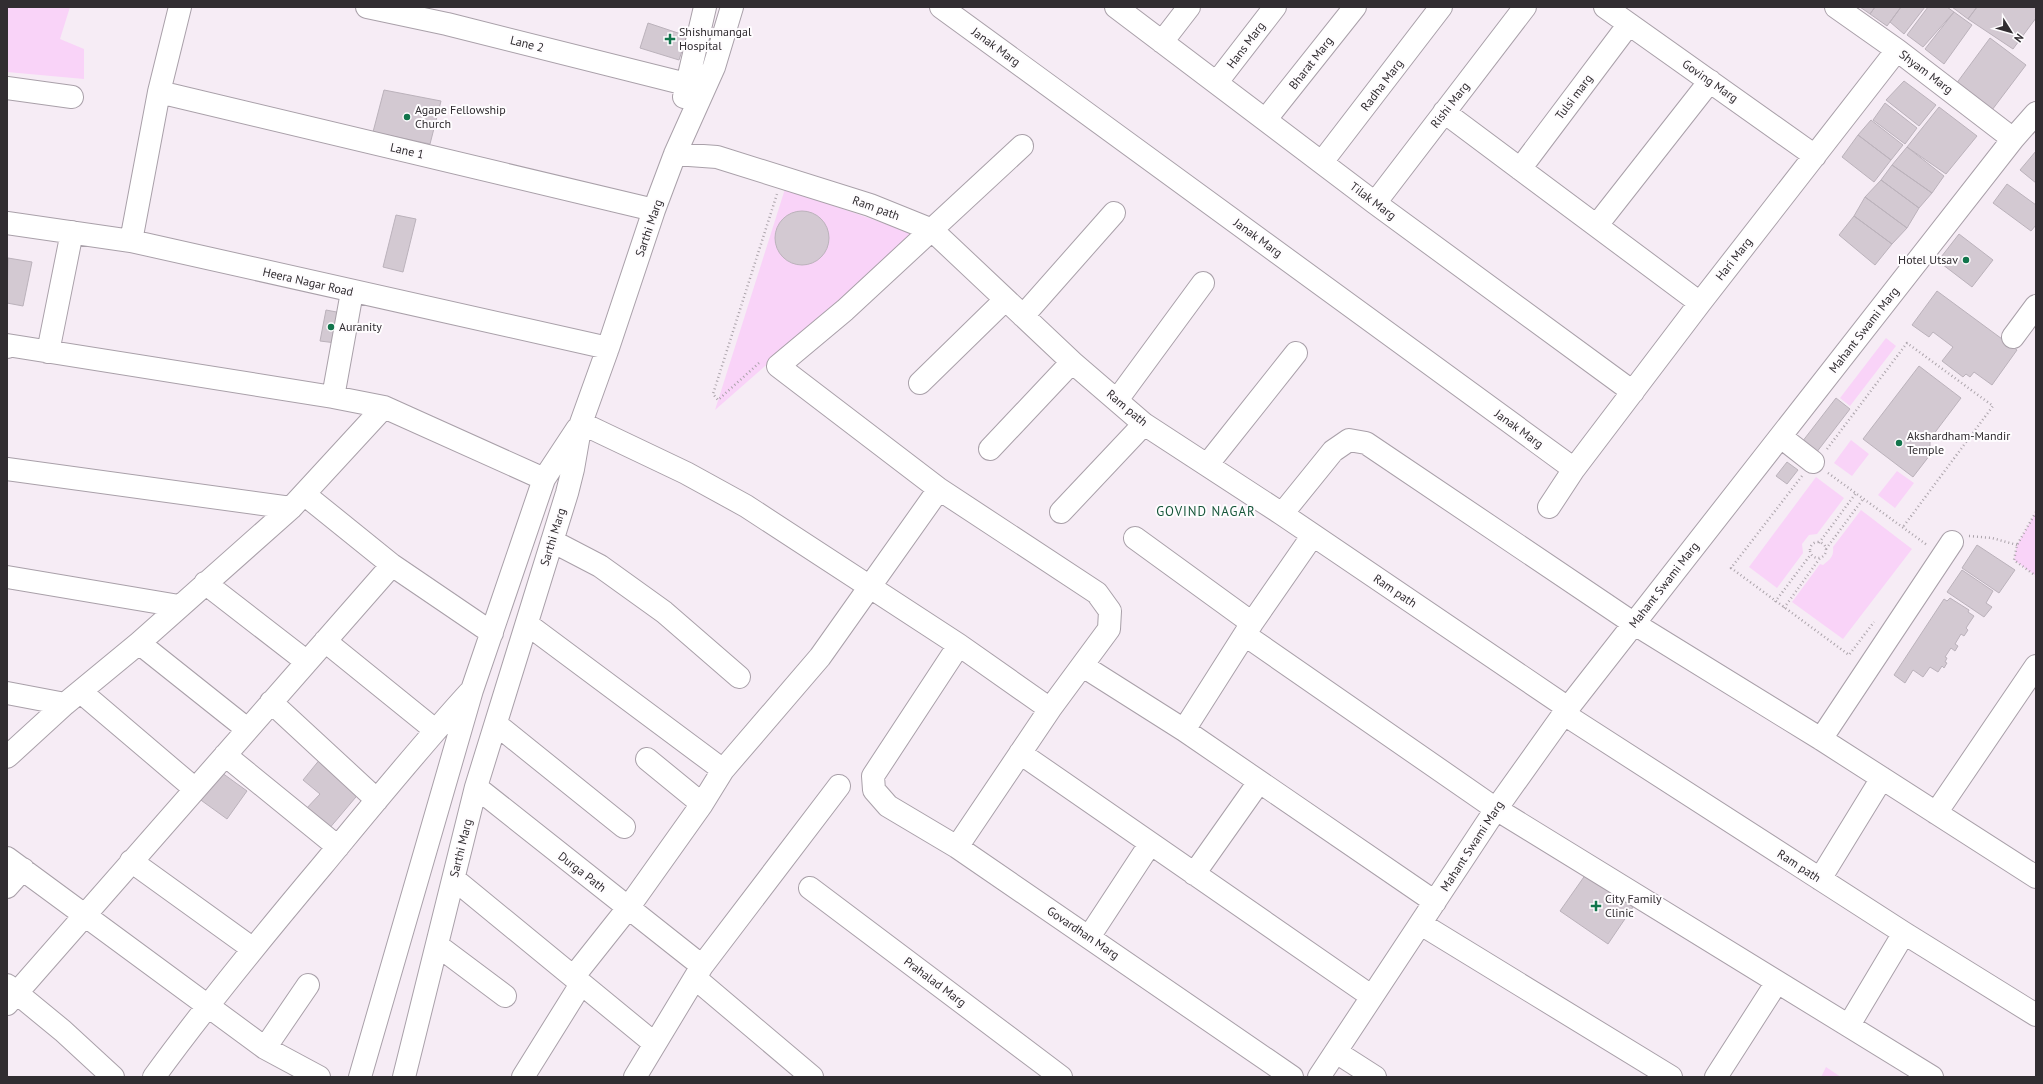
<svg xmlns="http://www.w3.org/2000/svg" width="2043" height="1084" font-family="'PT Sans',sans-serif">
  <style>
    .green { fill: #f9d3f8 }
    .building { fill: #d3c9d2; stroke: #bbb2bb }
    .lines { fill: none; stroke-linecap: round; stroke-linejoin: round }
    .minor-casing { stroke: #a9a0a9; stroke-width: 24 }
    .path { stroke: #aba3aa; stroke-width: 2.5; stroke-dasharray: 1 3; stroke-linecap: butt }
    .minor { stroke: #fff; stroke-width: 22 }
    .poi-dot { fill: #12754c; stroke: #fefcfe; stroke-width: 1.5 }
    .labels { text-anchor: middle; stroke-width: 4; stroke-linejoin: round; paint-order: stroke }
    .poi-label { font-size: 12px; fill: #312d31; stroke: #fefcfe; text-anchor: start }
    .street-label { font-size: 12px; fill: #312d31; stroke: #fefcfe }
    .neighbourhood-label { font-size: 13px; letter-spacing: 1px; fill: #145438; stroke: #fefcfe }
  </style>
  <rect width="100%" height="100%" fill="#f6ecf5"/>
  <path class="green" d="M7,7H70L60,39L84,49V79L7,72Z
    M785,189L915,234L715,410Z
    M1886,338L1896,346L1850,406L1840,398Z
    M1851,440L1869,454L1852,476L1834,463Z
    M1897,471L1914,483L1895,508L1878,495Z
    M1816,477L1844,498L1817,534L1809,535L1802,544L1803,553L1777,588L1749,567Z
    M1861,510L1912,549L1843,639L1792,602L1820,564L1823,565C1831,559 1834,556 1833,547Z
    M2036,512V576L2014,560L2017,545Z
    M1826,1067L1841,1077H1821Z"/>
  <path class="building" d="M1860,7H1875L1870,14Z
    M1875,7H1901L1887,26L1870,14Z
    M1901,7H1925L1904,34L1890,22Z
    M1928,7H1947L1954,12L1923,47L1907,35Z
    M1952,7H1977L1968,19Z
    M1977,7H2036V18L2013,49L1968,19Z
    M1954,12L1972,25L1944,64L1925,49Z
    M648,23L687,36L679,60L640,48Z
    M1990,38L2026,65L1992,110L1956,84Z
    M1904,81L1936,105L1919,126L1886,100Z
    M384,90L441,101L430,144L373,132Z
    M1885,103L1917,128L1905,144L1873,120Z
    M1939,107L1977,136L1946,174L1907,147Z
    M1871,120L1903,145L1891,160L1858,135Z
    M1858,135L1891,160L1874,182L1842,157Z
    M1907,147L1944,176L1932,193L1892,165Z
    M2036,151V183L2020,170Z
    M1892,165L1932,193L1919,208L1881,180Z
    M1881,180L1919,208L1907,228L1865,197Z
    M2007,184L2036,205V225L2031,231L1993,203Z
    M1865,197L1907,228L1892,244L1854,216Z
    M775 238a27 27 0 1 1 54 0a27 27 0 1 1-54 0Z
    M396,215L416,219L403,272L383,267Z
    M1854,216L1892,244L1875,265L1839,235Z
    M1959,234L1993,260L1972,287L1938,261Z
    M8,258L32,262L23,306L7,303Z
    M1937,291L2017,350L1992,385L1974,372L1970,377L1966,374L1963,377L1942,361L1953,347L1933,332L1929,337L1912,325Z
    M326,310L342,313L336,343L320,341Z
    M1919,366L1961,398L1930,439V449L1933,451L1913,477L1863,439Z
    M1836,398L1850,409L1816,453L1802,442Z
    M1787,462L1798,470L1787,484L1776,476Z
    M1977,545L2015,570L1999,593L1962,568Z
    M1962,570L1993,591L1986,603L1992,607L1984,617L1947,592Z
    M1950,598L1969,610L1968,612L1974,616L1966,628L1968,630L1964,636L1961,634L1955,644L1958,646L1955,651L1951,648L1945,657L1947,658L1945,662L1947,663L1944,668L1942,666L1938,672L1930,667L1923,677L1913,670L1905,683L1894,675L1944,599L1947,601Z
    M321,758L361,791L328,830L305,810L320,794L303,780Z
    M218,770L247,791L227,819L198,798Z
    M1586,874L1633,907L1608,944L1560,911Z"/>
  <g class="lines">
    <g class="minor-casing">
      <path id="minor" d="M367,7L447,24L686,84
        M941,7L1574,469
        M1116,7L1375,203L1633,392
        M1605,7L1815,156
        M1836,7L1897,50L2013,139
        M1162,42L1189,7
        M1217,82L1275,7
        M7,88L72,97
        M159,92L654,210
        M684,97L705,7
        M1444,112L1700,303
        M1266,119L1355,7
        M675,154L717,157L870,205L932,230L1072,362L1144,424L1282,514L1568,708
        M1322,162L1441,7
        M1520,169L1629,24
        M1375,203L1525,7
        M7,223L131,241L608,348
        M1597,225L1710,81
        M131,241L159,92L180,7
        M1023,316L1114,213
        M2013,337L2036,306
        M7,347V345L333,397L384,407L544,479
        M48,352L72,232
        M920,383L1005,300
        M333,397L352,292
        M1117,400L1203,283
        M581,423L686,473L746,506L959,645L1050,709
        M1781,437L1813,462
        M990,449L1072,362
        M1207,465L1296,353
        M7,469L291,508
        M304,494L392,565L492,633
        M1549,507L1574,469L1700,303L1897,50
        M1061,512L1144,424
        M1282,514L1333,451L1349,440L1366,443L1633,623L1821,739L2036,877
        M1135,538L1252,623
        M552,541L600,566L664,612L739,677
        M7,577L179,606
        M205,583L307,662
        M527,624L723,770
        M1245,635L1496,809L1932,1077
        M325,641L435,730
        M139,643L247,729
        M959,645L873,776L874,790L888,806L957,847L1292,1077
        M1083,666L1184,730L1435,902
        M81,692L195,789
        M7,693L65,704
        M271,702L377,800
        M1564,714L1904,933L2036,1015
        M496,724L624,827
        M1184,730L1252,623L1313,535
        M1821,739L1952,542
        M1020,753L1371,996
        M225,755L338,847
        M7,757L65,704L139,643L291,508L384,407
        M647,759L702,804
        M476,787L702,966L635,1077
        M1936,813L2036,666
        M957,847L1050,709L1109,629L1110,611L1097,593L939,489L778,366L845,310L1022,146
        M7,858L265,1048L319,1077
        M131,861L253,949
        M1194,874L1259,782
        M454,879L655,1044
        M1820,879L1882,778
        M7,887L23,869
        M810,888L1061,1077
        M1421,924L1671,1077
        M1089,937L1150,844
        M437,945L505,996
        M702,966L839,786
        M574,976L628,908L702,804L723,770L820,657L939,489
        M695,978L812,1077
        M7,985L63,1031L113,1077
        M7,1004L392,565
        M1849,1025L1904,933
        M265,1048L308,985
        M1336,1052L1375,1077
        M154,1077C207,1004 264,935 322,866C370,808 418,749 469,693
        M360,1077L472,690L544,479L577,429
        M404,1077L476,787L567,493L573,469L581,423L608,348L654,210L675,154L714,67L732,7
        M523,1077L581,984
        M1319,1077L1496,809L1568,708L2013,139L2036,113
        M1716,1077L1777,982"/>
    </g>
    <path class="path" d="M759,363L718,400L713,394L777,194
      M1827,449L1907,343L1993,406L1903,527
      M1828,473L1927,545
      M1802,476L1731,568L1849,655L1874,622
      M2036,512L2017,545L2014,560L2036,576
      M1969,536L1992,538L2017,545
      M1810 550a8 8 0 1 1 16 0a8 8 0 1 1-16 0Z
      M1819,543L1856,493
      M1826,549L1863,499
      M1775,602L1811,554
      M1784,608L1820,558"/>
    <use href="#minor" class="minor"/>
  </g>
  <g class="poi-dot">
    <path d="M668 33h4v4h4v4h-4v4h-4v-4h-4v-4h4z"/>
    <circle cx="407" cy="117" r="4"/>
    <circle cx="1966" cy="260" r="4"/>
    <circle cx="331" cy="327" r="4"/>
    <circle cx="1899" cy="443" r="4"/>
    <path d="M1594 900h4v4h4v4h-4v4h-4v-4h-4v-4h4z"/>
  </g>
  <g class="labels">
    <g class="poi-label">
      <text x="679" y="36">Shishumangal<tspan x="679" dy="14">Hospital</tspan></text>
      <text x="415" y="114">Agape Fellowship<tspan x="415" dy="14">Church</tspan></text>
      <text x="1958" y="264" text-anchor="end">Hotel Utsav</text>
      <text x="339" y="331">Auranity</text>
      <text x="1907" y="440">Akshardham-Mandir<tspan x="1907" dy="14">Temple</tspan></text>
      <text x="1605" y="903">City Family<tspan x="1605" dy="14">Clinic</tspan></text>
    </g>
    <g class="street-label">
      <text transform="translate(527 44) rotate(14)" y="4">Lane 2</text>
      <text transform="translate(1246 45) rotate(-53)" y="4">Hans Marg</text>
      <text transform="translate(996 47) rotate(36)" y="4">Janak Marg</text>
      <text transform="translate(1311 63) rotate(-52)" y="4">Bharat Marg</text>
      <text transform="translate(1926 72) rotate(37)" y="4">Shyam Marg</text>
      <text transform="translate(1710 81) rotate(35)" y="4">Goving Marg</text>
      <text transform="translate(1382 85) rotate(-53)" y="4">Radha Marg</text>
      <text transform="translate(1574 97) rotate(-53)" y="4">Tulsi marg</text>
      <text transform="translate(1450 105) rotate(-52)" y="4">Rishi Marg</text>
      <text transform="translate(407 151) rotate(13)" y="4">Lane 1</text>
      <text transform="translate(1373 201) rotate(37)" y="4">Tilak Marg</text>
      <text transform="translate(876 208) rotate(20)" y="4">Ram path</text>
      <text transform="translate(649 228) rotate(-71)" y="4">Sarthi Marg</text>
      <text transform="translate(1258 238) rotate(36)" y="4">Janak Marg</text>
      <text transform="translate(1734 259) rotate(-52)" y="4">Hari Marg</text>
      <text transform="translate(308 282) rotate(13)" y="4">Heera Nagar Road</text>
      <text transform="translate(1864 330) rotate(-52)" y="4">Mahant Swami Marg</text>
      <text transform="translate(1127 408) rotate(40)" y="4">Ram path</text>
      <text transform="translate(1519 429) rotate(36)" y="4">Janak Marg</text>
      <text transform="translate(553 537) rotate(-73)" y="4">Sarthi Marg</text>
      <text transform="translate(1664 585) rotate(-52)" y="4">Mahant Swami Marg</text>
      <text transform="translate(1395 591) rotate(34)" y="4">Ram path</text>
      <text transform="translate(1472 846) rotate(-57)" y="4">Mahant Swami Marg</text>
      <text transform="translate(461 848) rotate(-76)" y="4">Sarthi Marg</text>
      <text transform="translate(1799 866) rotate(33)" y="4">Ram path</text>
      <text transform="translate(582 872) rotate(38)" y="4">Durga Path</text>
      <text transform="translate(1083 933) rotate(34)" y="4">Govardhan Marg</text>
      <text transform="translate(935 982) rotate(37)" y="4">Prahalad Marg</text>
    </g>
    <g class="neighbourhood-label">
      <text x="1206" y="516">GOVIND NAGAR</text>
    </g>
  </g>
  <rect width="2043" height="1084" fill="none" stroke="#312d31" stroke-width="16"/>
  <g transform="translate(2011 32) rotate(127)" stroke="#fefcfe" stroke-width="3" paint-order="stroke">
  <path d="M0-3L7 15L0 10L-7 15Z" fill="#312d31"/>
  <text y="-6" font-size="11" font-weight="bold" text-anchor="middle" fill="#312d31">N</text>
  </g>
</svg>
